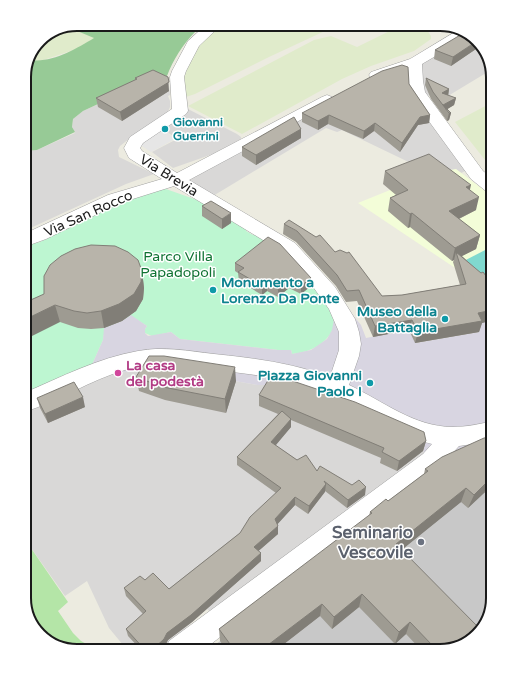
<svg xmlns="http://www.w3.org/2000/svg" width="517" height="675" font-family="'Varela Round',sans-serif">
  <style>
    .residential { fill: #d9d8d7 }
    .education { fill: #f3fdd8 }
    .religious { fill: #c8c8c8 }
    .farmland { fill: #e0ebcb }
    .grass { fill: #b4e5a7 }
    .forest { fill: #97ca96 }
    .park { fill: #bdf6d1 }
    .pitch { fill: #80d9cf }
    .parking { fill: #e6e6e6 }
    .plaza { fill: #d8d5e1 }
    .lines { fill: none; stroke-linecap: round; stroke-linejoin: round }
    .minor-casing { stroke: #a1a1a1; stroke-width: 1 }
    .minor { fill: #fff; fill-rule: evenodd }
    .wall { fill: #9e9b92 }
    .shaded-wall { fill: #817e77 }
    .building { fill: #b8b4aa; stroke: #817e77 }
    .culture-dot { fill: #0f9aa8; stroke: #fff; stroke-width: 1.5 }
    .hotel-dot { fill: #d1479c; stroke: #fff; stroke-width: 1.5 }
    .worship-dot { fill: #6b7280; stroke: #fff; stroke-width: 1.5 }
    .labels { text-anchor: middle; stroke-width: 3; stroke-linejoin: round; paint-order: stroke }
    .far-culture-label { font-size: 12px; font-weight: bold; fill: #0d838f; stroke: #fff; text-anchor: start }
    .street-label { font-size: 14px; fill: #1a1a1a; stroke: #fff }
    .park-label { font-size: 14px; fill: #0f7232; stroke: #fff }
    .culture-label { font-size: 14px; font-weight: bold; fill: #0d838f; stroke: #fff; text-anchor: end }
    .hotel-label { font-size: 14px; font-weight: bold; fill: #b23c85; stroke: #fff; text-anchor: start }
    .near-worship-label { font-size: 17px; font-weight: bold; fill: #5b616d; stroke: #fff; text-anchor: end }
    .rim { fill: none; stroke: #1a1a1a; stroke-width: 2 }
  </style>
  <rect width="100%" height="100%" fill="#ecebe0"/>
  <path class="residential" d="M471,35L484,48L491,70L438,102L432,97L419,91L418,66Z
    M396,70L470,169L461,173L456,169L451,171L419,167L342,130L337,132L326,128L213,196L188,181L250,145Z
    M168,76L170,95L168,96L170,101V107L167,114L134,135L120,146L118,150L119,157L154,174L126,184L24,231V151L37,150L75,133L72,127L73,119L83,111L154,78Z
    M184,107L237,134L241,137V139L213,154L173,168L152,152L177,139L159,126Z
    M166,369L257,385H272L421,442L425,456L214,615L207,609L160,651H128L109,628L87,581L65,596L24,538V408L105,375L139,370Z"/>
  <path class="education" d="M456,169L493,197V284L485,288L358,203L432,173Z"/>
  <path class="religious" d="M493,450V599L486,625L469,642L441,651H207L449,466Z"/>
  <path class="farmland" d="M77,24H90L71,28L95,38L77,49L40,61L31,60L42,37Z
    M125,24H204L195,32L167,28Z
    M219,24H340L269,57L195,94L183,98L179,82L195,47Z
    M404,24H423L431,36V39L414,51L371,66L342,79L242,134L188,106L314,40L331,36L357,47Z
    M493,102V170L455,122Z"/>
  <path class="grass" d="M24,538L68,602L58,611L73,633L81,641L99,651C83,651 65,652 50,644C17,625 24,571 24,538Z"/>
  <path class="forest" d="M90,24C125,24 160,27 195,32C183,44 173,60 167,76L154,78L83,111L73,119L72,127L75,132L37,150L24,151V73L31,60C52,63 76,49 94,38L70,28Z"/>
  <path class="park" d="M166,189L211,205L246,227V231L253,235H261L298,265L330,309L335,325C328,343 312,352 292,354L291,350H278L180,339L171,332L152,336L145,333V329L147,326L131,316L122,321L105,328L103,340L91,367L24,395V246L40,242L134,196L153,190Z"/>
  <path class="pitch" d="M493,246V270L475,280L456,265Z"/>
  <path class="parking" d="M159,127L175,139L151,152L142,146L141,141Z"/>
  <path class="plaza" d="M342,302L361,325L366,338L409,330L416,343L479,332L475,324L493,320V450L425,456L421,442L272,385H257L166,369L139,370L113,374L91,367L103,340L104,328L122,321L131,315L147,326L145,329V333L148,336L171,332L180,339L278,350H291L292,354L311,350L327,339L332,330L334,319Z"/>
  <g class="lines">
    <g class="minor-casing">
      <path id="minor" d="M207,24H222L199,46L186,71L184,77L188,111L186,114L143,143L140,148L142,151L177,173L322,97L327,95L332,97L335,100L332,103L189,180L295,243L335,287L355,319L359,332L361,344L359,356L349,385C383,401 414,427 453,427C466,427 480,424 493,421V441L459,446L439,468L202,651H165L169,641L423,454L432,444C391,434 358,407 320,391C290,379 257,375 225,371C191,367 158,361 125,370C90,380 59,401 24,412V393C61,377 98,358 138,351C163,346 189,351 214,354C253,358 293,363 330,377L339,350V332L329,309L311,284L281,251L174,186L120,203L46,239L24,247V234L108,195L162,179L129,158L124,148L130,137L172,109L170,77L172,71L188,41Z
        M460,29L467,31L471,35L422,64L423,81L425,92L483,171L493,179V193L487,192L471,179L415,102L409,92L408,69L376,79L371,78L369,75L371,72L410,59Z"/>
    </g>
    <use href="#minor" class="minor"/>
  </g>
  <path class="wall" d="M476,49L451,66L434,59L435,50Z
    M485,51L489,62L484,60Z
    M135,78L169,91L122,121L98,107L96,98L135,80Z
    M426,78L449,89L448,96L456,98L454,105L447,109L451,113L449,120L447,121L431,99L425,85Z
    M409,84L430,115L429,123L418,125L400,152L374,131L363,139L328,124L318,130L302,122V113Z
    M301,129V138L256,165L242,156V147Z
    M385,171L470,190L476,210L459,219L480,235L476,249L462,256L493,285V320L482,323L479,332L415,343L409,330L373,337L357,301L346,302L336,286L296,242L283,234L284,224L335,252L382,296L402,295L460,285L453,262L454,260L452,261L410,227L408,228L388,211L390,198L396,195L383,184Z
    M202,206L231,223L222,229L202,216Z
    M235,263L311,278V286L301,294L289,288L278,297L267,291L262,295L239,281L238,273L235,271Z
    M142,271L144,288L143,299L136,311L122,321L104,328L91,329L78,328L60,322L24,303Z
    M136,377L236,381L226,413L165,400L139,391Z
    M259,395L426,441L423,451L397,471L380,463L381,458L291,420V427L275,445L297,460L365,495L347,508L325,491L308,514L295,505L277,524L278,526V534L258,551L261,561L192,622L168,640L165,646L160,651H142L128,636L126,629L143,614L126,596L124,588L145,580L169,589L240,533L276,493L237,465V457L278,414L259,406Z
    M37,398L85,407L48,423L40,408Z
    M493,437V492L484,493L468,508L461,502L402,549L441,651H422L406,634L395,644L359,607L332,629L320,616L275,651H227L220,641L219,629L369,516L370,512L388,501L424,474L425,469Z"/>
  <path class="shaded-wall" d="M477,41L476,49L451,66L453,57Z
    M168,77L169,91L122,121L120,112Z
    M449,89L448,96L442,93Z
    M456,98L454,105L446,110L443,105Z
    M449,113H451L449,120L447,121Z
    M329,115L328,124L318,130V121Z
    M430,115L429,123L418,125L400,152L402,143L420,117Z
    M375,123L374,131L363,139L364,131Z
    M301,129V138L256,165V155Z
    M471,185L468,198L466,187Z
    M479,197L476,210L446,225L449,211Z
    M231,213V223L222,229V219Z
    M412,213L410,227L408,228L410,214Z
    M480,235L476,249L458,258L456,252L454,260L452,261L455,248Z
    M142,271L144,288L143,299L136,311L122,321L104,328L101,311Z
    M311,278V286L301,294V286Z
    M290,279L289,288L278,297V289Z
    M267,283V291L262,295V286Z
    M55,305L60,322L24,340V320Z
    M493,310V320L482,323L479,332L415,343L418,332L478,313Z
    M412,320L409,330L373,337L375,326Z
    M235,367L236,381L226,413L225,399Z
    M83,397L85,407L48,423L45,414Z
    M291,419V427L271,451V442Z
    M426,441L423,451L397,471L399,461Z
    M490,479L484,493L468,508L474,495Z
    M326,484L325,492L308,514L309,506Z
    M366,487L365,495L347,508L348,500Z
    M466,488L461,502L393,557L396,544Z
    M295,497V505L275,527V519Z
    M278,526V534L254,555V547Z
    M261,553V561L192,622L168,640L165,646L160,651H151L167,633Z
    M362,594L359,607L332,629L334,617Z
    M322,604L320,616L275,651H260Z
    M410,622L406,634L395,644L399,632Z"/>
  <path class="building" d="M462,34L476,39L477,41L453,57L435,50Z
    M402,65L408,67L409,84L430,115L420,117L402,143L375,123L364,131L329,115L318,121L302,113L382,71Z
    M153,70L168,77L169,82L120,112L96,98L137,79L135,78Z
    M426,78L449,89L442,93L456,98L443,105L451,113H449L433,92Z
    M294,117L301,129L256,155L242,147Z
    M429,154L471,185L466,187L479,197L449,211L480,235L455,248L412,213L410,214L390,198L408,190L385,171Z
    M211,201L231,213L222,219L202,206Z
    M289,220L316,237L320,235L335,252L340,250L347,253L349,252L382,296L402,295L466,284L456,252L481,273L483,272L493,285V310L478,313L482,321L418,332L412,320L375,326L359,290L347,291L337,275L297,231L284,224Z
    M268,237L280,244L311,278L301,286L290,279L278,289L267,283L262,286L238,272L244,268L235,263Z
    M91,245L115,246L128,252L138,260L142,271L141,282L134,294L119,304L101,311L87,313L74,311L55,305L24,320V303L44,294V276L50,265L61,256L75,249Z
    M149,356H164L235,367L225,399L163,387L136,377Z
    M272,374L355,402L424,432L426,441L399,461L382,452L384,448L259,395Z
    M74,382L83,397L45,414L37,398Z
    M282,411L291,419L271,442L297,460L306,455L317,471L320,466L352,485L359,480L366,487L348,500L324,481L326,484L309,506L295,497L275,519L278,526L254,547L261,553L191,615L167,633L164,639L151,651H146L126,629L146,611L124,588L140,576L145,580L153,573L169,589L240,533L250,517L281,488L237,457Z
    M493,437V479H490L474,495L466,488L396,544L481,630L469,642L441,651H426L432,645L410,622L399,632L362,594L334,617L322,604L260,651H235L219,629L372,513L370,512L386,499L388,501L428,471L425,469L442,457L484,438Z"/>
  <g class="culture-dot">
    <circle cx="165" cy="129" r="4"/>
    <circle cx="213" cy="290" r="4"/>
    <circle cx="445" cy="319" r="4"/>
    <circle cx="370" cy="383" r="4"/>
  </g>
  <circle class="hotel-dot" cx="118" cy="373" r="4"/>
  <circle class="worship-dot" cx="421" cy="542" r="4"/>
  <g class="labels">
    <g class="far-culture-label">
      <text x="173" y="126">Giovanni<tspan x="173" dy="14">Guerrini</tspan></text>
    </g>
    <g class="street-label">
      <text transform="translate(169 175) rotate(32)" y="5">Via Brevia</text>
      <text transform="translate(88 213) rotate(-24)" y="5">Via San Rocco</text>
    </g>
    <g class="park-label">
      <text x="178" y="261">Parco Villa<tspan x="178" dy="16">Papadopoli</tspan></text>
    </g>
    <g class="culture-label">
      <text x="221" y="287" text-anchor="start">Monumento a<tspan x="221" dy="16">Lorenzo Da Ponte</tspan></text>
      <text x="437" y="316">Museo della<tspan x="437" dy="16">Battaglia</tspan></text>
      <text x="362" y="380">Piazza Giovanni<tspan x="362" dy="16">Paolo I</tspan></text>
    </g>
    <g class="hotel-label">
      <text x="126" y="370">La casa<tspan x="126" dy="16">del podestà</tspan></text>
    </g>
    <g class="near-worship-label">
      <text x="413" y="538">Seminario<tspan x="413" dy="20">Vescovile</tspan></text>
    </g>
  </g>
  <path d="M0 0H517V675H0ZM77 31H440A46 46 0 0 1 486 77V598A46 46 0 0 1 440 644H77A46 46 0 0 1 31 598V77A46 46 0 0 1 77 31Z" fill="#fff" fill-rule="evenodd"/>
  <path class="rim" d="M77 31H440A46 46 0 0 1 486 77V598A46 46 0 0 1 440 644H77A46 46 0 0 1 31 598V77A46 46 0 0 1 77 31Z"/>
</svg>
